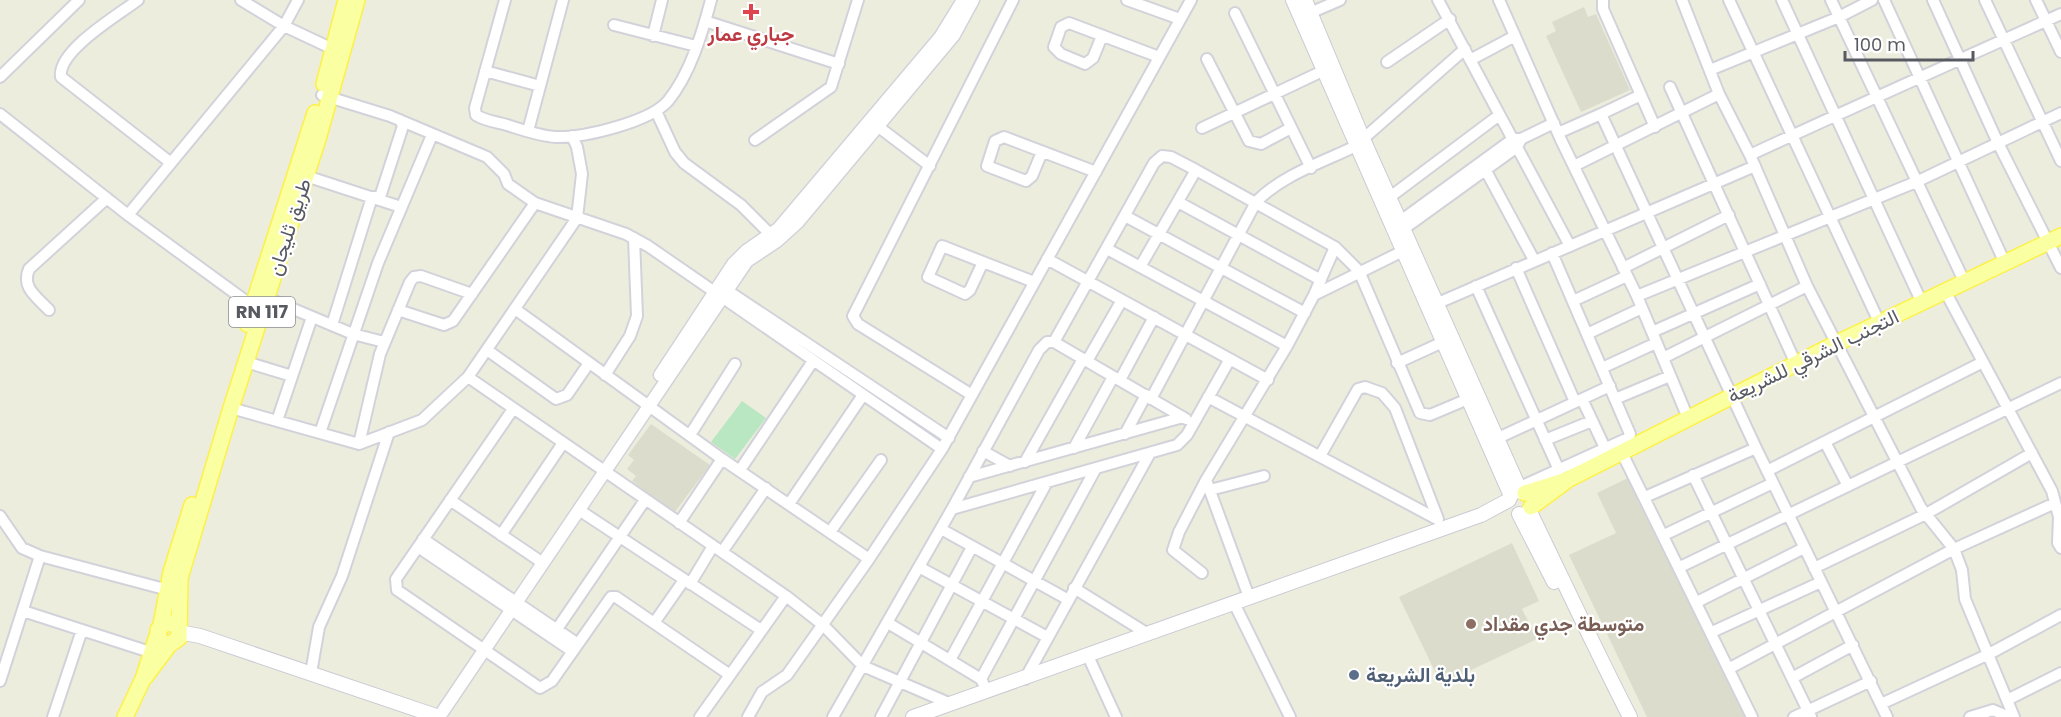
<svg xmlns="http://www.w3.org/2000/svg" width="2061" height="717" font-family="Poppins,Vazirmatn,sans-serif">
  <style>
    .education { fill: #dcdccd }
    .green { fill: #b8e7c2 }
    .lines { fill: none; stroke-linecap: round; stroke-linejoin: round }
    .minor-casing { stroke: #d2d3da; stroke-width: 14 }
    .tertiary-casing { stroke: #d2d3da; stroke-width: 15 }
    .secondary-casing { stroke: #cacbd4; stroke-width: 16 }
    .primary-casing { stroke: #fdf146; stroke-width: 18 }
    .minor { stroke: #fff; stroke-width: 10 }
    .tertiary { stroke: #fff; stroke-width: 12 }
    .secondary { stroke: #fff; stroke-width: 14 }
    .primary { stroke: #faffa1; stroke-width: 15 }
    .health-dot { fill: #e0444e; stroke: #fff; stroke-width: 2 }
    .education-dot { fill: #8d6e63; stroke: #fff; stroke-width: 2 }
    .service-dot { fill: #5c6f8a; stroke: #fff; stroke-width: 2 }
    .labels { text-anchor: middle; stroke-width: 4.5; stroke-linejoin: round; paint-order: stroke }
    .shield { fill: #fff; stroke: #8a8c90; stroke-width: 1.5 }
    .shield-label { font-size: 18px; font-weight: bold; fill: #585a61 }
    .health-label { font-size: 20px; font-weight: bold; fill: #be3a42; stroke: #fff }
    .street-label { font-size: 20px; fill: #585a61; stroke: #fff }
    .education-label { font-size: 20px; font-weight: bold; fill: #785e54; stroke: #fff; text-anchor: start }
    .service-label { font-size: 20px; font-weight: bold; fill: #4e5e75; stroke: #fff; text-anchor: start }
  </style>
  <rect width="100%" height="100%" fill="#ededde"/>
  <path class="education" d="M1584,7L1588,17L1596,14L1630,90L1581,112L1546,36L1556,31L1552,22Z
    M651,424L710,465L674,513L632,481L636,476L627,469L634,460L628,455Z
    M1630,477L1745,717H1647L1569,555L1616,533L1597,493Z
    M1512,543L1539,601L1522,609L1537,639L1441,684L1399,597Z"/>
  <path class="green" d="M742,401L766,418L735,459L711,442Z"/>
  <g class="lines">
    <g class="minor-casing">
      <path id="minor" d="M138,0C118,15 57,51 61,77L171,163
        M241,0L284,26L333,49
        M505,0L475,108L476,115C485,121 497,122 507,125C523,130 539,136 556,137C583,138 650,122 668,101C690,74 702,34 711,0
        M1127,0L1180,19
        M1438,0L1570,246
        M1499,0L1561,140L1637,296L1688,418
        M1603,0V9L1655,127
        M1682,0L1719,94L1750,155L1807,286L1921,508L1954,549L1962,570L1965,599L2014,717
        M1729,0L1880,324
        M1782,0L1922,303
        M1831,0L1964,281
        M1884,0L2004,261
        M1933,0L1998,143L2061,268
        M1985,0L2061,161
        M2036,0L2061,52
        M1235,13L1311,168
        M1310,13L1340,0
        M705,21L839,64
        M614,25L696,46
        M653,36L662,0
        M1102,36L1093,58L1085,64L1061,54L1054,47L1061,27L1069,23L1159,57
        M1207,59L1249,141L1261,144L1291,128
        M1470,60L1515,36
        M1387,62L1450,19
        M1710,70L1839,17L1872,0
        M485,71L540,86
        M0,77L79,0
        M1670,87L1796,364
        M322,95L390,116L487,157L504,174L508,184L535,203
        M656,111L675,152L684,163L741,205L771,235
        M0,114L128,215
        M1601,114L1641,95
        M876,125L930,166
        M1202,128L1329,68
        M528,131L563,0
        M1558,133L1601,114L1756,448L1887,717
        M1363,139L1465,49
        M755,140L831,87L858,0
        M1042,152L1032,176L1026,181L987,166L995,141L1004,137L1096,172
        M1750,155C1853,107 1957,61 2061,14
        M1574,166L1719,94
        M1485,169L1534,260
        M306,176L401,207
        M1390,197L1498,116
        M1178,202L1321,280
        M1125,216L1305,313
        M1395,225L1513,139H1521L1554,123
        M1398,233L1517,147L1520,141
        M1107,249L1287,346
        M1047,259L1268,380
        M983,262L970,290L965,294L928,277L942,246L1034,282
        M1140,267L1196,170
        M1516,268L1575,402
        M1623,268L1729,215
        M1476,286L1559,470
        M722,287L949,438
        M1945,291L2052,491L2059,517L2058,543L2061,548
        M1314,295L1403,251
        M1637,296L1916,182L2061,113
        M267,298L353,334L384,342
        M1573,301L1627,276
        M1438,303L1755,166
        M515,309L722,459L869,559L942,449L1191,0
        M49,310C37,297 21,288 29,269L107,198
        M258,310L128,215L284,26L298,0
        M398,310L444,325L453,321L535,203L626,234L648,246L942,449
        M332,325L372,197H380L403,126L400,120
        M1652,332L1760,284
        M1587,334L1642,308
        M1054,342L1186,419
        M487,350L556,399L567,395L589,363
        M1663,358L1807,286
        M1087,361L1122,300
        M246,362L292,376
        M1397,363L1443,342
        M1602,368L1656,343
        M605,375L630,336L637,316L634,238
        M1120,380L1154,317
        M972,395L858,324L853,316L1013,0
        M1208,397L1437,519
        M1151,399L1256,202C1282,175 1323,162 1356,146
        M1582,399L1605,448
        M1615,399L1670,376
        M231,408L359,444L380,354L410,282L414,277L421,276L472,294
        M513,409L396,579L397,590L540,688L552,681L611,597H616L730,675L786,596L468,377L577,218L582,174L577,147L572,136
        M277,421L312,317
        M320,433L378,263L432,135
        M1125,434L1146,395
        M690,435L735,364
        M1498,438L1610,386
        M1545,440L1592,421
        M1825,442L1848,486
        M359,444L422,420L468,377
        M1074,448L1113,377
        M983,451L1010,466
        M1622,453L1752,717
        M1320,456L1358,389L1365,387L1382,393L1395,408L1438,519
        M1025,462L1083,359
        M740,470L813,361
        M1767,471L1983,362
        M1693,475L1811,717
        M969,477L1183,417
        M1520,487L1628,438L1630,434L1552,253
        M1210,490L1264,476
        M1645,497L1756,448
        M450,500L537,559
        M789,504L863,395
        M952,509L1177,445L1187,435L1230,359
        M579,510L761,630
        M0,516L22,548L40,556L172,591
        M679,523L722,459
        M941,529L1067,599
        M830,532L881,460
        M501,535L563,443
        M1664,535L1773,483
        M423,539L578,644
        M418,547L572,651
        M722,552L766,488
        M919,567L1047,637
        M1680,567L2061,383
        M1814,568L1926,514L2032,453
        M1202,573L1173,550L1179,532L1206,480
        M690,584L713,546
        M1074,588L1148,634
        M786,596L823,625L863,666L951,704
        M1249,597L1206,480L1287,346L1314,295L1335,247
        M1697,602L1804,548
        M1234,603L1290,717
        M23,611L150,652
        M654,623L684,580
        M888,623L981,679L983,683
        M557,629L645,500
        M1712,632L1821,582
        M1088,656L1116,717
        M950,660L1047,482
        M1730,668L1954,549L2055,503
        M311,673L319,627L342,576L389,432
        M1792,678L1853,645
        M981,679L1096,468
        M1025,679L1150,453
        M0,681L40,556
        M2007,700L2061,673
        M1881,704L1989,654L2061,615
        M53,717L82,630
        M700,717L730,675
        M748,717L762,692L787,675L869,559
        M833,717L952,509L1039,350L1047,342H1054L1154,163L1162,156L1171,157L1196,170L1335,247L1359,271L1420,413L1430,415L1468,399
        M881,717L972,547
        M1794,717L1871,681
        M1970,717L1993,710L2009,717"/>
    </g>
    <g class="tertiary-casing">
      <path id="tertiary" d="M660,375L733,264L746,251L778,229L941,36L963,0
        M439,717L747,261L777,241L798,222L954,35L973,0"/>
    </g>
    <g class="secondary-casing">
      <path id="secondary" d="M1293,0L1511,496
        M1305,0L1363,139L1521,492
        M1529,510C1563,580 1595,649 1630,717
        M1519,514L1554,582
        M179,632L200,636L439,717
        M913,717L1481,515L1509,500"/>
    </g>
    <g class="primary-casing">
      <path id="primary" d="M324,84L346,0
        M247,324L315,113
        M1525,493L1567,480L1837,343L2061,236
        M1531,507L1565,482
        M161,625L171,572L192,505
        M177,627L172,623L161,625L158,630L160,641L169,645L179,638L180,578L231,408L318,139L357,0
        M145,677L169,645
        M125,717L143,679L157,636"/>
    </g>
    <use href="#minor" class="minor"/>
    <use href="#tertiary" class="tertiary"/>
    <use href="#secondary" class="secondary"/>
    <use href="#primary" class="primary"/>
  </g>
  <path class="health-dot" d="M748 3h6v6h6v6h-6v6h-6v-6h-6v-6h6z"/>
  <circle class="education-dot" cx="1471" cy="624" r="6"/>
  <circle class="service-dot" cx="1354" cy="675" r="6"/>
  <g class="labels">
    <rect class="shield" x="229" y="297" width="66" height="30" rx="4.5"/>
    <g class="shield-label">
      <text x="262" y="318">RN 117</text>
    </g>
    <g class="health-label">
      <text x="751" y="41">جباري عمار</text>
    </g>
    <g class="street-label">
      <text transform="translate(289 227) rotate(-72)" y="7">طريق ثليجان</text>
      <text transform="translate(1813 356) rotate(-26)" y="7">التجنب الشرقي للشريعة</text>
    </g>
    <g class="education-label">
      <text x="1483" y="631">متوسطة جدي مقداد</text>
    </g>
    <g class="service-label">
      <text x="1366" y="682">بلدية الشريعة</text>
    </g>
  </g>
  <path d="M1845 51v9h128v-9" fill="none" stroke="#585a61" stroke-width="3"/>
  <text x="1854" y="51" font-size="18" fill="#585a61" stroke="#ffffff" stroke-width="4.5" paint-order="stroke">100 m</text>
</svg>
